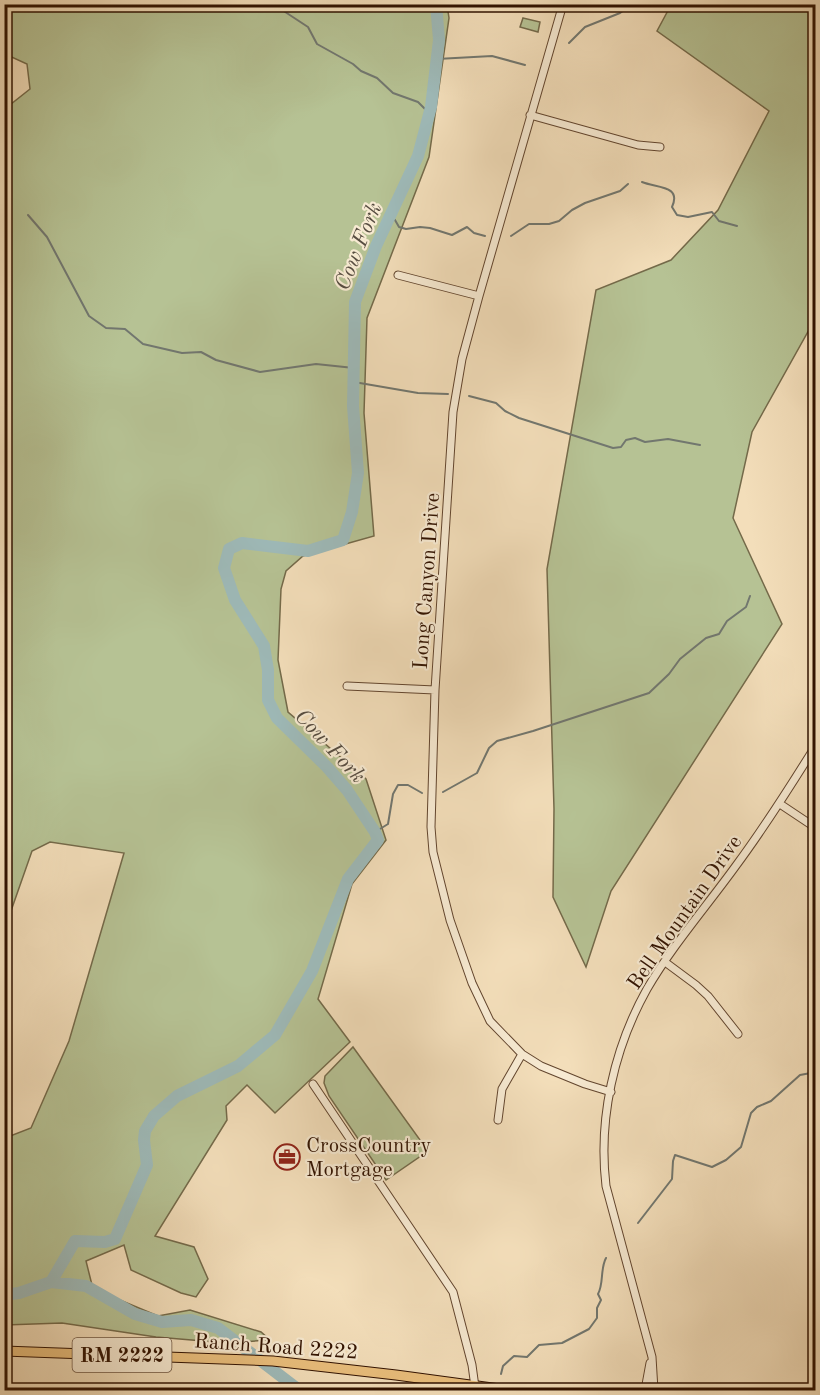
<svg xmlns="http://www.w3.org/2000/svg" width="820" height="1395" font-family="'Old Standard TT',serif">
  <style>
    .green { fill: #b6c294; stroke: #746a4a; stroke-width: 1.5 }
    .lines { fill: none; stroke-linecap: round; stroke-linejoin: round }
    .stream { stroke: #72776f; stroke-width: 2 }
    .river { stroke: #9ebab9; stroke-width: 12 }
    .minor-casing { stroke: #62452e; stroke-width: 9 }
    .major-casing { stroke: #311200; stroke-width: 11 }
    .minor { stroke: #f7ead2; stroke-width: 7 }
    .major { stroke: #eabf7d; stroke-width: 9 }
    .labels { text-anchor: middle; stroke-width: 4.5; stroke-linejoin: round; paint-order: stroke }
    .shield { fill: #f7ead2; stroke: #6c533f; stroke-width: 1.5 }
    .shield-label { font-size: 20px; font-weight: bold; fill: #311200 }
    .street-label { font-size: 21px; fill: #311200; stroke: #f7ead2 }
    .poi-label { font-size: 21px; fill: #311200; stroke: #f7ead2; text-anchor: start }
    .water-label { font-size: 22px; font-style: italic; fill: #574d41; stroke: #f7ead2 }
  </style>
  <rect width="100%" height="100%" fill="#f3deba"/>
  <filter id="stains"><feTurbulence type="fractalNoise" baseFrequency=".00333" numOctaves="4"/><feColorMatrix values="0 0 0 0 .2 0 0 0 0 .09 0 0 0 0 .02 0 0 0 .5 -.17"/></filter>
  <radialGradient id="worn" r=".72"><stop offset=".6" stop-color="#630" stop-opacity="0"/><stop offset="1" stop-color="#630" stop-opacity=".3"/></radialGradient>
  <path class="green" d="M16,5H447L449,18L429,157L367,318L364,413L374,536L303,556L286,571L281,589L278,660L288,712L366,779L386,840L352,884L318,999L350,1042L275,1113L247,1085L226,1106L227,1120L155,1236L194,1247L208,1279L196,1297L181,1293L131,1270L124,1245L86,1261L92,1285L103,1293L158,1316L190,1310L261,1332L270,1340L227,1343L156,1337L62,1323L5,1325V1138L31,1128L69,1041L124,853L50,842L32,851L5,928L4,105L11,104L30,89L27,64L5,54V8L16,7Z
    M671,5H815V319L752,432L733,518L782,624L611,891L586,967L553,897L554,809L547,569L596,290L671,260L718,210L769,111L657,31Z
    M523,18L540,22L538,32L520,27Z
    M353,1047L428,1151L386,1180L329,1096L324,1083L325,1076Z"/>
  <g class="lines">
    <path class="stream" d="M273,4L308,27L317,44L353,64L361,71L377,78L393,93L418,102L429,113
      M569,43L585,27L620,13L633,4
      M437,59L492,56L525,65
      M642,182C656,188 682,185 672,207L677,215L688,217L712,212L719,221L737,226
      M28,215L47,237L89,316L106,328L125,329L143,344L182,353L201,352L216,360L260,372L316,364L354,368
      M389,217L395,220L399,227L406,229L420,227L430,228L452,235L467,227L474,233L485,236
      M511,236L529,224H549L559,221L572,210L585,203L620,191L628,184
      M354,382L418,393L448,394
      M469,396L496,403L505,411L519,418L613,448L621,447L626,440L635,438L645,442L668,439L700,445
      M443,792L477,773L489,748L497,741L533,731L649,693L669,674L680,659L706,638L719,634L727,621L746,607L750,596
      M375,832L388,824L393,794L398,785H408L422,793
      M638,1223L672,1179L673,1161L675,1155L712,1167L726,1160L741,1147L751,1113L757,1107L771,1101L800,1075L816,1072
      M501,1374L503,1366L514,1356L527,1357L539,1345L562,1343L589,1329L597,1318V1308L601,1300L598,1294C604,1283 600,1269 606,1258"/>
    <path class="river" d="M51,1282L75,1241L105,1242L115,1239L147,1165L144,1140L145,1131L154,1116L177,1096L238,1066L275,1035L312,971L348,879L378,840L375,832L347,790L327,767L277,718L268,700V670L264,646L235,600L224,568L229,549L242,543L308,551L343,540L352,512L358,473L353,406L355,302L376,246L418,156L431,107L439,40L436,4
      M4,1295L19,1293L51,1282L86,1286L135,1314L162,1322L191,1320L218,1328L299,1390"/>
    <g class="minor-casing">
      <path id="minor" d="M563,4L479,296L462,359L453,412L435,690L431,827L433,852L450,920L472,983L490,1021L522,1054L541,1066L585,1084L611,1092
        M530,115L638,145L660,147
        M398,275L479,296
        M347,686L435,690
        M780,804L816,828
        M665,962L696,985L708,996L738,1034
        M313,1084L453,1292L472,1365L475,1387
        M498,1120L502,1089L522,1054
        M645,1390L650,1363
        M654,1390L652,1357L606,1186C598,1119 614,1048 647,989C672,946 706,907 735,867C764,828 790,787 816,745"/>
    </g>
    <g class="major-casing">
      <path id="major" d="M4,1351L273,1361L396,1375L507,1390"/>
    </g>
    <use href="#minor" class="minor"/>
    <use href="#major" class="major"/>
  </g>
  <defs>
    <g id="office-ring" transform="scale(1.35)"><circle r="9.5" fill="#f7ead2" stroke="#8f2418" stroke-width="1.5"/><path d="M-6-3h4V-5.5h4V-3h4V5H-6ZM-1-4.5V-3h2v-1.5ZM-6 0V1H6V0Z" fill="#8f2418"/></g>
  </defs>
  <g fill-rule="evenodd">
    <use href="#office-ring" x="287" y="1157"/>
  </g>
  <g class="labels">
    <rect class="shield" x="72.5" y="1338" width="99" height="34" rx="4.5"/>
    <g class="shield-label">
      <text x="122" y="1362">RM 2222</text>
    </g>
    <g class="street-label">
      <text transform="translate(426 581) rotate(-86)" y="7">Long Canyon Drive</text>
      <text transform="translate(684 912) rotate(-55)" y="7">Bell Mountain Drive</text>
      <text transform="translate(276 1346) rotate(4)" y="7">Ranch Road 2222</text>
    </g>
    <g class="poi-label">
      <text x="306" y="1152">CrossCountry<tspan x="306" dy="24">Mortgage</tspan></text>
    </g>
    <g class="water-label">
      <text transform="translate(357 246) rotate(-68)" y="8">Cow Fork</text>
      <text transform="translate(331 745) rotate(47)" y="8">Cow Fork</text>
    </g>
  </g>
  <rect width="820" height="1395" fill="none" stroke="#f3deba" stroke-width="24"/>
  <rect x="6" y="6" width="808" height="1383" fill="none" stroke="#311200" stroke-width="3"/>
  <rect x="12" y="12" width="796" height="1371" fill="none" stroke="#311200" stroke-width="1.5"/>
  <rect width="100%" height="100%" filter="url(#stains)"/>
  <rect width="100%" height="100%" fill="url(#worn)"/>
</svg>
